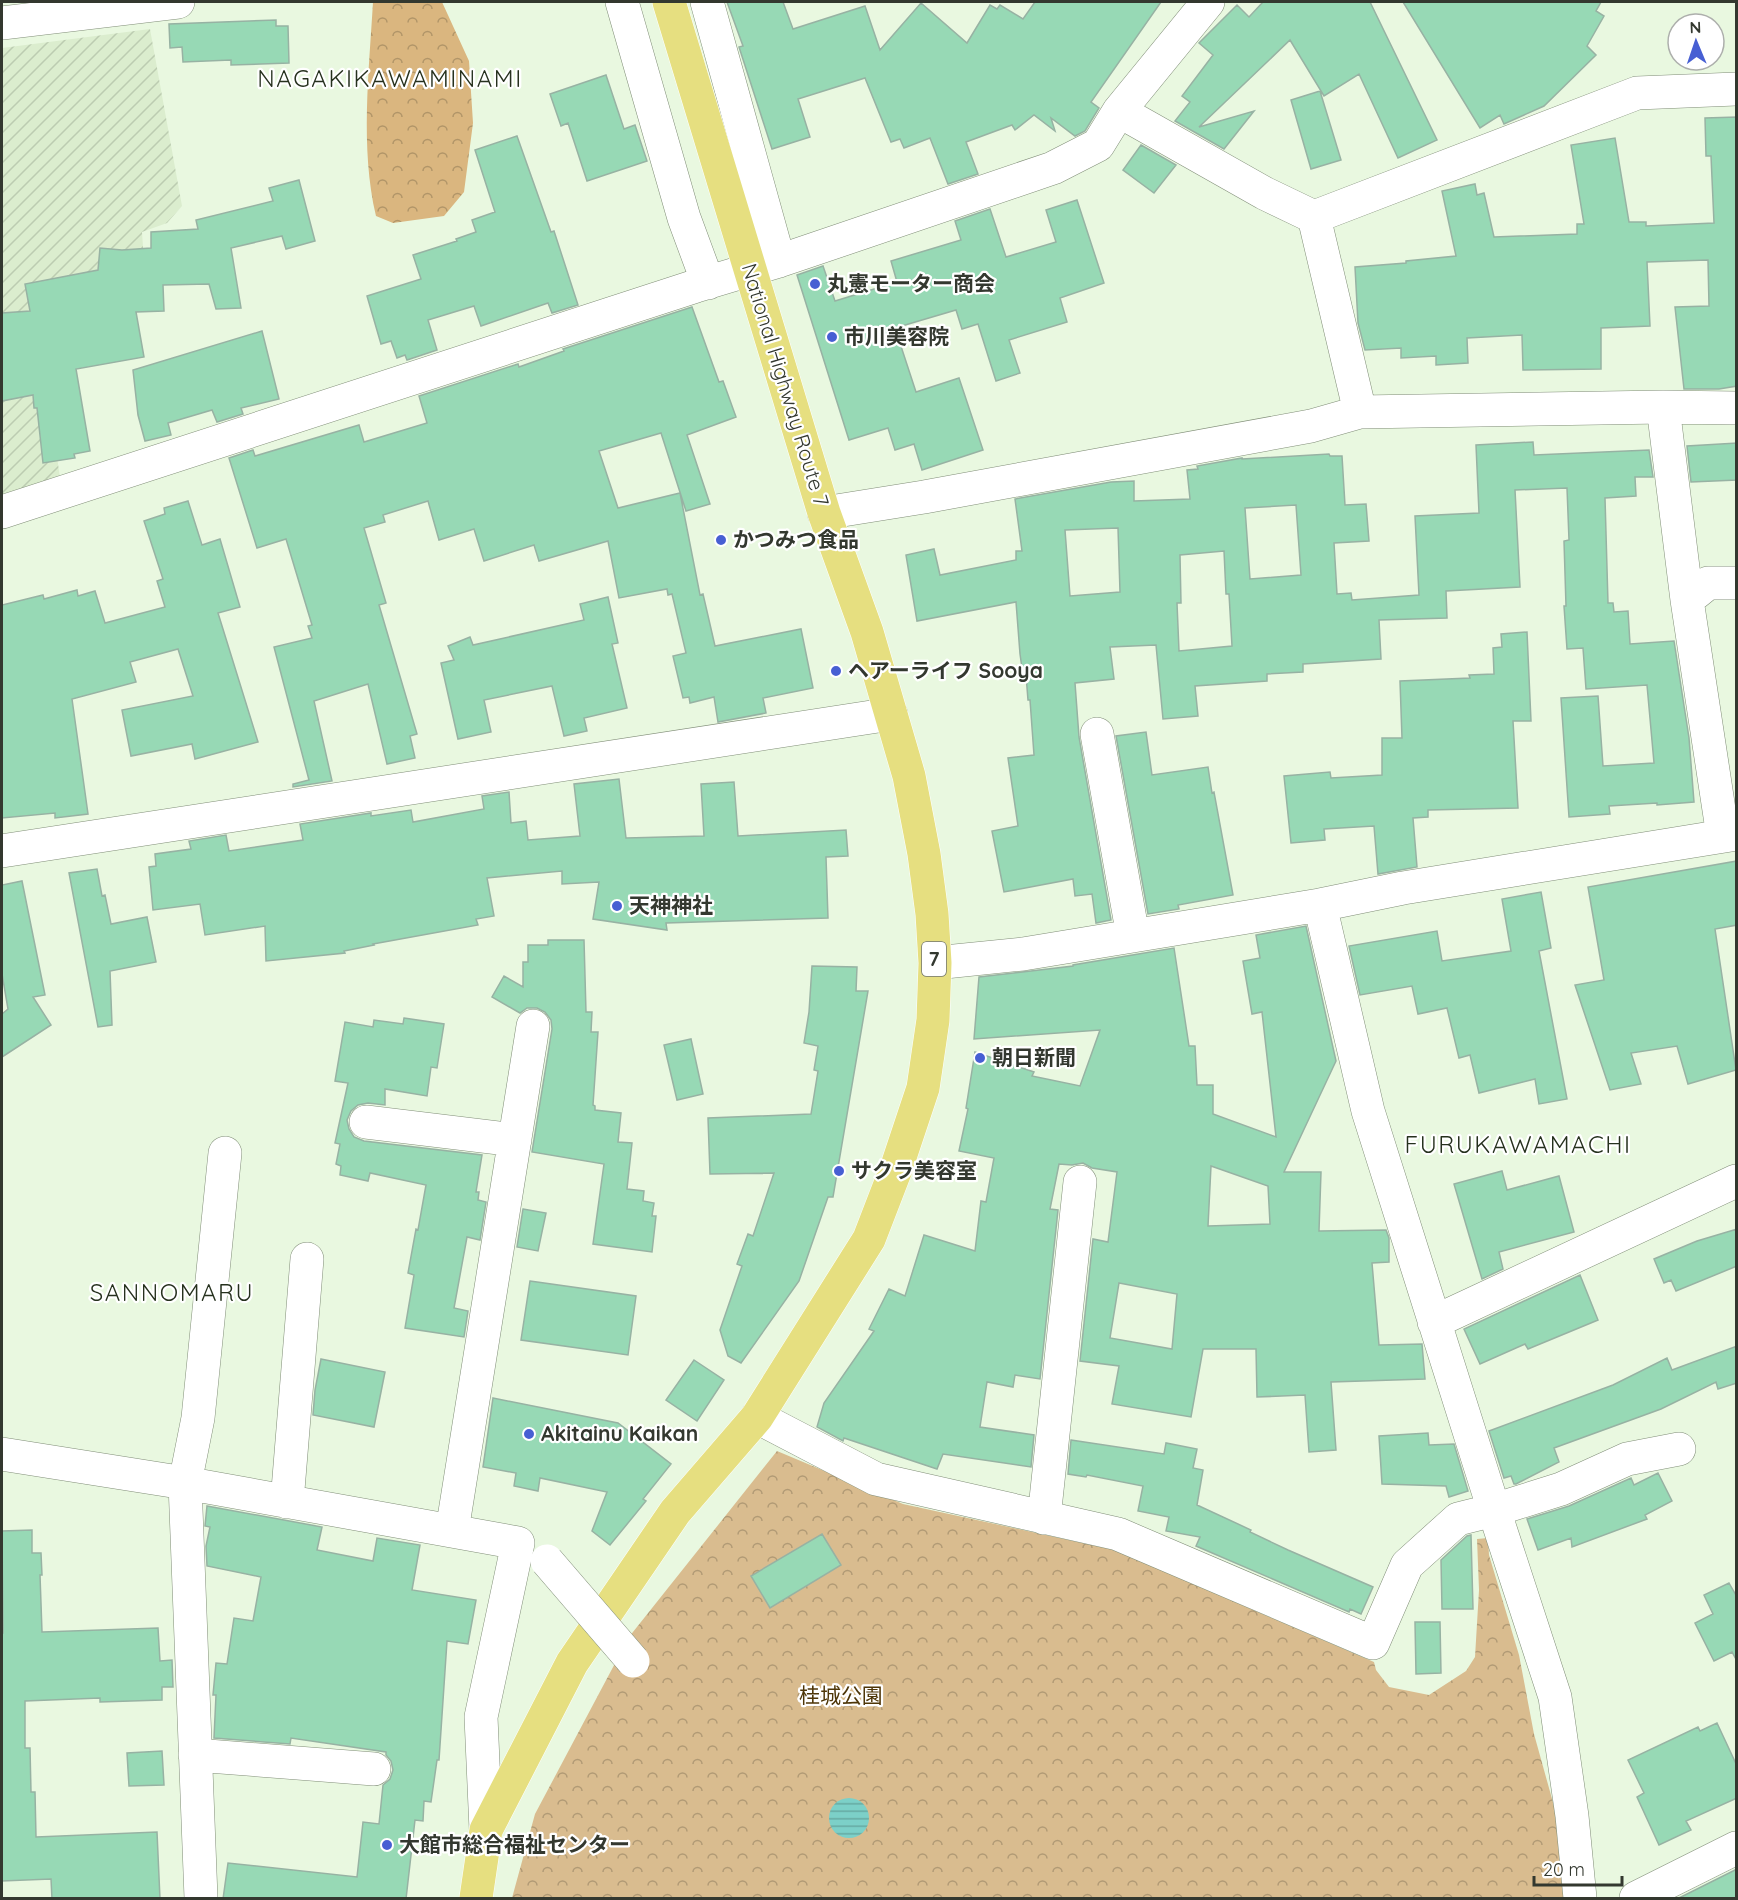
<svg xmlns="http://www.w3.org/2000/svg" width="1738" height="1900" font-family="Quicksand,'Noto Sans JP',sans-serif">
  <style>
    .industrial { fill: url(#industrial-furrows) }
    .forest { fill: url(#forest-crowns) }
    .park { fill: url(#park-crowns) }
    .water { fill: url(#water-rules) }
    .building { fill: #97d9b5; stroke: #97b2a3; stroke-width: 1.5; fill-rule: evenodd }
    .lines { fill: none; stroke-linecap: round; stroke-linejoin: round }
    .minor-casing { stroke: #818e78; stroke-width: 34 }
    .trunk-casing { stroke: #fff; stroke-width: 34 }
    .minor { stroke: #fff; stroke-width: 33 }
    .trunk { stroke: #e6df80; stroke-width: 33 }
    .minor-bridge-casing { stroke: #818e78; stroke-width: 34; stroke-linecap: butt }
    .minor-bridge { stroke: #fff; stroke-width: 33 }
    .poi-dot { fill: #475fd3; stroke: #fff; stroke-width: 2 }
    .labels { text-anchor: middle; stroke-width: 4.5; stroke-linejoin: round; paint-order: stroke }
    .shield { fill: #fff; stroke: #70746d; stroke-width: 1.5 }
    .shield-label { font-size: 20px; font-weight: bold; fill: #33382f }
    .poi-label { font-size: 21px; font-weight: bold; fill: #33382f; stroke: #fff; text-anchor: start }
    .street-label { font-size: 21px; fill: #33382f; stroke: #fff }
    .park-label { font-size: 21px; fill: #4e3608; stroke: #fff }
    .quarter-label { font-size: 24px; letter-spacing: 1.5px; fill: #26311e; stroke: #fff }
  </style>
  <defs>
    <pattern id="industrial-furrows" width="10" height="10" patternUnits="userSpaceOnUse" patternTransform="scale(1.5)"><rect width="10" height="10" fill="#dbedce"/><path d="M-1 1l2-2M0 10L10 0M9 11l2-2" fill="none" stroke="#bcccb1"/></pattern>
    <pattern id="forest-crowns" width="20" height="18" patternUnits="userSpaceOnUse" patternTransform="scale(1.5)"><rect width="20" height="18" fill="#dab67f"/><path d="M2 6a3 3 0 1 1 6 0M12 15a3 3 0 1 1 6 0" fill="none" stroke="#b19568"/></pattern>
    <pattern id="park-crowns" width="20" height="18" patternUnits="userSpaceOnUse" patternTransform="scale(1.5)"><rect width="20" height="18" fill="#d9bc8f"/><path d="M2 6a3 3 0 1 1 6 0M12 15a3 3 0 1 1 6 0" fill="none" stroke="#b19a75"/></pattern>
    <pattern id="water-rules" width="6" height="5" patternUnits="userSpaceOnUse" patternTransform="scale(1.5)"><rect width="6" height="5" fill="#7cd0c8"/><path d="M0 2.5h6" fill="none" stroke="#66aaa3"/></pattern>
  </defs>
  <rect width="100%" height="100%" fill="#e9f8e0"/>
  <path class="industrial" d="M150,29L182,206L167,223L142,232L147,305L41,343L60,478L2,497V48Z"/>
  <path class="forest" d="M373,2H442L469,61L473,123L464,192L444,216L393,223L376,216C360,148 369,71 373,2Z"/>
  <path class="park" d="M777,1451L903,1504L1115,1550L1374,1662L1376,1670L1389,1687L1429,1695L1466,1671L1475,1657L1479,1590L1477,1539L1488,1538L1489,1555L1519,1655L1534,1734L1569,1860V1898H512L535,1814L629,1637Z"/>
  <path class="water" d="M829 1818a20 20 0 1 1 40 0a20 20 0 1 1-40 0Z"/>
  <path class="building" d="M727,2H783L793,29L865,6L880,50L921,3L967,43L990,5L997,9L1000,5L1023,19L1035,2H1161L1091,102L1099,108L1085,131L1075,136L1051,118L1055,131L1034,115L1015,130L1012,125L966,142L978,174L948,184L930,138L904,148L900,139L891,142L865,78L798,99L810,137L772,149L739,47L743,46Z
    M1263,2H1370L1437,140L1398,158L1359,74L1324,96L1290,40L1199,127L1254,111L1224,149L1175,121L1190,102L1182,96L1213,55L1199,43L1237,5L1249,17Z
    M1403,2H1601L1596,11L1604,16L1587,46L1596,55L1544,106L1504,124L1500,115L1480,128Z
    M276,20V26H288L289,63L231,65V60L183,62L182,47L170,48L169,24Z
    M606,75L624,129L635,125L647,161L587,181L568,123L561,126L550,94Z
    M1320,91L1341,160L1311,169L1291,100Z
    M1737,117V386L1719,389H1684L1675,307L1709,306L1708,260L1647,262L1650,326L1601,328V369L1523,370L1522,335L1467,338L1468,363L1436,365V356L1401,358V348L1365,350L1358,323L1355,267L1406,263V261L1456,256L1442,191L1475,184L1477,195L1484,193L1494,237L1577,234V224H1584L1571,145L1615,138L1629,222H1646V226L1714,223L1711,156H1706L1705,118Z
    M517,136L551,232L554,231L578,305L552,313L548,303L481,326L474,306L428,320L437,350L407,360L405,355L397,358L391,341L381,344L367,296L421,279L413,255L457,241L456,239L476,232L472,220L495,212L475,150Z
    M1141,145L1176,165L1154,193L1123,170Z
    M299,180L315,241L286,249L282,236L231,248L241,308L216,309L209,284L163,285L164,311L136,312L144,357L76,369L90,451L74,454L75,458L43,463L37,408H34L33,395L2,401V313L30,311L25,284L98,270L100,248L122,250L151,248V232L198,229L196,220L273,201L269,188Z
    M1077,200L1104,283L1060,298L1067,322L1009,340L1020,373L996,381L978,324L962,329L956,310L895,328L916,392L959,378L983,450L922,470L914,444L895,450L888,428L849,440L797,275L823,266L835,301L897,282L891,261L961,240L955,221L990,209L1006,257L1056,242L1046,210Z
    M692,307L719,382L723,381L736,417L687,435L710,504L686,511L661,433L599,451L618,508L680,493L700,595L703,594L715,646L801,629L813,688L763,698L766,713L718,722L714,697L690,703L689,697L683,698L673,656L686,653L672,594L668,595L667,589L619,598L608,541L539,561L534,545L484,561L474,529L439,540L428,501L383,515L385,522L364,528L386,603L379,605L417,734L410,736L415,758L387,764L368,684L314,701L332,781L293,787V784L309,780L274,647L312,638L308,626L312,625L286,539L257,548L229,458L253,450L255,456L359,425L364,442L427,423L419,396L518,364L519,367L564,351L563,349Z
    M262,331L279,399L241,408L243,414L217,422L212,410L168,423L171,435L145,441L138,415L133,370Z
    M1533,442L1534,455L1649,450L1653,477H1635L1636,496L1605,498L1608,603H1613L1614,612L1628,611L1630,644L1674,641L1689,738L1694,802L1657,805V803L1609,806L1610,814L1569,817L1561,698L1598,696L1603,766L1654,763L1647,685L1586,689L1583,648L1567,649L1564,606H1566L1564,541L1569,540L1567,488L1515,490L1520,587L1446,591L1447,618L1379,620L1381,659L1303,664V672L1267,674V681L1195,686L1198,716L1163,719L1156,645L1110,647L1114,679L1075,683L1079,737L1111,920L1096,923L1092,894L1075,896L1073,879L1004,892L992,831L1018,826L1008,758L1034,755L1030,700H1028L1026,675H1023L1020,654L1016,602L917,621L906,555L934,549L940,575L1016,560V551H1022L1015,499L1111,482L1134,481V501L1190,499L1187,470L1198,469L1197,466L1242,458V459L1329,454L1330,456H1342L1345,505L1366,504L1369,541L1334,543L1337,594L1351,593L1352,600L1419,595L1415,516L1479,513L1476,445ZM1296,505L1301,575L1250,579L1245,508ZM1118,528L1120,592L1070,596L1065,530ZM1224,551L1226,594H1229L1232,646L1179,651L1177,603H1181L1180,555Z
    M1737,443V480L1691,482L1687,446Z
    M188,501L202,545L220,539L240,607L218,613L258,742L195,759L192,744L131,756L122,710L193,696L178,649L130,662L136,682L72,699L88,814L55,818V813L2,818V605L43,595L44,599L77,590L78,596L95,591L105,623L165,607L157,581L163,579L144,521L165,514L164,508Z
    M608,597L618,643L612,644L627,708L584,718L587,731L564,736L552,686L484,700L491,732L458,739L441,663L454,660L448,646L470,637L473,645L584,620L580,604Z
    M1527,632L1531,721H1513L1518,808L1428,810V817L1413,818L1417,867L1378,874L1374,826L1324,829L1325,840L1291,843L1284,776L1330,772L1331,778L1382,775V738H1402L1400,681L1470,678L1469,675L1494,674L1493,648L1502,647L1501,634Z
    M1146,732L1152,775L1208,767L1212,793L1214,792L1233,895L1178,905L1179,909L1148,914L1116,736Z
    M619,779L626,838L704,836L701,784L734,782L738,836L846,830L848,856L826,857L828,918L666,923L667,930L593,919L599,882L562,884V871L487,878L494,916L476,919L478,925L373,944L374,945L344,951L345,953L266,961L265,926L205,935L200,904L153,910L149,867L156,866L155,854L191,849L189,841L226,835L229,851L303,840L300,824L371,813V816L411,810L413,822L484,809L482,796L509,792L511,823L526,821L528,840L580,836L574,784Z
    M1737,861V925L1715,929L1736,1070L1688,1084L1677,1046L1631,1053L1641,1084L1610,1090L1575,985L1604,980L1588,887Z
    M97,869L102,896L105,895L111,924L147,917L156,962L110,971L112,1025L98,1027L69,873Z
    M22,881L45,995L33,997L51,1025L2,1057V1014L8,1009L2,974V885Z
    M1541,892L1551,948L1539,951L1567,1099L1539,1104L1535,1079L1479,1093L1470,1055L1459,1058L1447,1008L1418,1014L1412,986L1360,995L1349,946L1437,931L1442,961L1511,951L1502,899Z
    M1306,926L1336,1061L1284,1172H1321L1319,1231L1386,1230L1389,1238V1262L1372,1263L1379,1345L1422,1344L1425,1379L1331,1382L1336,1450L1309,1452L1305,1395L1257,1397L1256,1349H1203L1191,1417L1112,1404L1119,1366L1080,1361L1093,1239L1108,1242L1117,1172L1092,1168L1083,1163L1072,1165L1059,1164L1050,1209L1058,1210L1040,1379L1015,1375L1013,1387L987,1382L980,1427L1034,1435L1031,1467L943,1454L937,1469L844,1438L843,1441L817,1427L824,1403L874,1331L869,1329L889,1289L905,1296L924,1235L975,1251L981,1201L986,1202L994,1158L959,1151L968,1109L966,1108L975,1052L1034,1072L1032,1076L1080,1086L1100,1030L974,1039L979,977L1073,966V965L1174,948L1189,1046H1195L1197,1085H1213V1114L1276,1137L1262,1012L1252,1014L1243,961L1260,958L1256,935ZM1211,1166L1268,1186L1270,1224L1208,1226ZM1119,1283L1177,1294L1172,1349L1110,1338Z
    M548,940H584L586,1012H592L591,1032H598L593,1105L595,1106V1110L621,1113L618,1142L632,1143L627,1189L644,1191L643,1201L654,1203L652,1216H656L652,1252L593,1244L604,1164L532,1152L552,1029L551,1020L545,1012L537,1008H527L520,1013L492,997L504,976L523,987V962H528V945H548Z
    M812,966L857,967L856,991H868L833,1197H828L799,1281L741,1363L728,1356L720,1330L742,1266L737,1264L748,1234L753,1236L774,1173L710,1174L708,1118L811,1114L818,1071L814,1070L818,1046L804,1043L809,1012Z
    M404,1018L444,1024L437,1068L431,1067L427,1096L385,1089V1105L368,1103L358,1105L351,1111L347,1120L349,1129L354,1137L364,1141L482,1155L476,1192H479L478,1200L486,1202L480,1240L467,1237L454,1308L468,1311L464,1337L405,1328L414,1275L408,1273L416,1229L418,1230L426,1185L370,1173L368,1181L340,1175L341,1166L336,1164L340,1144L335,1143L348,1083L335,1081L345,1022L373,1027L374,1020L403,1024Z
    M691,1039L703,1094L677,1100L664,1045Z
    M1502,1171L1507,1190L1559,1176L1574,1232L1499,1252L1503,1269L1482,1279L1454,1184Z
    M523,1209L546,1213L538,1251L517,1247Z
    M1737,1229V1266L1676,1291L1671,1280L1664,1283L1654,1259L1697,1241Z
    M1580,1275L1598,1320L1528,1349L1525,1344L1480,1364L1464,1329Z
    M530,1281L636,1296L628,1355L521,1340Z
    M1737,1346V1383L1718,1389L1716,1382L1661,1409L1554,1448L1559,1462L1516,1484H1514L1511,1476L1504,1478L1489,1431L1613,1385L1667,1358L1672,1370Z
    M321,1359L385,1372L374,1427L313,1415L315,1390Z
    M694,1360L724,1380L697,1421L666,1400Z
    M493,1398L618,1423L671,1464L643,1499L646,1501L610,1545L592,1531L607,1492L540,1478L538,1491L514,1486L516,1473L483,1467Z
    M1428,1433L1429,1445L1454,1444L1468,1491L1449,1497L1446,1486L1382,1484L1379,1436Z
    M1071,1440L1164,1454L1166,1443L1197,1449L1193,1468L1203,1470L1197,1505L1251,1530L1250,1532L1288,1550L1373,1587L1361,1614L1350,1609L1349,1612L1196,1546L1200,1537L1166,1531L1169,1517L1138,1511L1143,1486L1087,1475L1086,1477L1068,1474Z
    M1658,1473L1672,1501L1645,1515L1647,1519L1572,1547L1571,1538L1538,1550L1527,1519L1569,1506L1631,1478L1634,1485Z
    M207,1506L322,1527L317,1550L373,1561L377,1538L420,1545L412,1590L476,1600L468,1644L447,1641L439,1760H437L431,1802L424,1801L423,1821L415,1820L406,1899H223L228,1863L357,1877L363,1822L379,1824L383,1785L390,1779L393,1770L391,1761L386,1755V1752L291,1738L290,1744L214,1738L216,1695H213L216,1663L227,1664L234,1618L253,1621L261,1577L207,1566L206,1546L210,1527L205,1526Z
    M32,1530V1553H41L42,1575H40L42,1632L158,1628L160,1661L172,1660L173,1687H162V1700L100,1702V1698L25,1701V1748H30L31,1792H35L36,1837L157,1832L160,1899H52L51,1879L2,1881V1633H3L2,1531Z
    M822,1534L841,1565L770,1608L751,1576Z
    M1471,1535L1473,1609H1442L1441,1560L1467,1536Z
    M1729,1583L1737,1597V1661L1732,1652L1714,1661L1695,1623L1713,1614L1704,1595Z
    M1415,1622H1440L1441,1673L1416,1674Z
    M1717,1723L1737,1766V1798L1686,1821L1691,1830L1659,1845L1637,1797L1644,1793L1628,1760L1698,1727L1700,1731Z
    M162,1751L164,1785L129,1786L127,1753Z
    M1737,1869V1899H1677Z"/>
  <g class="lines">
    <g class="minor-casing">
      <path id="minor" d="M622,2L684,218L708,283
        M707,2L779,261
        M2,23L178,2
        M1119,111L1264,193L1314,217
        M1663,407L1687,600
        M1360,412L1314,217L1637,93L1736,89
        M2,512L696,286L779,261L1053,168L1098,145L1119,111L1208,2
        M824,513L924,497L1311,426L1360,412L1663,407L1736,408
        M1097,734L1133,936
        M1723,836L1687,600L1708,583H1736
        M2,851L891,714
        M1320,905L1368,1111L1494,1510L1555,1697L1572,1816L1580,1898
        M935,963L1023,954L1320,905L1403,888L1736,834
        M366,1122L515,1140
        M1434,1322L1736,1181
        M757,1417L876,1479L1118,1534L1373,1643L1407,1565L1458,1519L1494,1510L1561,1489L1627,1459L1679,1449
        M2,1454L185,1483L518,1543L481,1717L486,1830
        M287,1502L307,1259
        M1044,1518L1080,1182
        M452,1531L533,1026
        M195,1755L374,1769
        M201,1898L185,1483L198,1418L225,1153
        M1636,1898L1736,1848"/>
    </g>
    <g class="trunk-casing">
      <path id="trunk" d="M476,1898L486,1830L572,1663L675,1512L757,1417L869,1239L896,1169L923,1088L933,1020L935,963L932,914L924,854L909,776L867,632L824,513L669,2"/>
    </g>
    <use href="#minor" class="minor"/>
    <use href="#trunk" class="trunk"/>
    <g class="minor-bridge-casing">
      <path id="minor-bridge" d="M547,1561L633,1661"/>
    </g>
    <use href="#minor-bridge" class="minor-bridge"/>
  </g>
  <g class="poi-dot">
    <circle cx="815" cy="284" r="6"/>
    <circle cx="832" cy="337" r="6"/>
    <circle cx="721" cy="540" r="6"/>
    <circle cx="836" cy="671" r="6"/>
    <circle cx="617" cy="906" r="6"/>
    <circle cx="980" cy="1058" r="6"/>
    <circle cx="839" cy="1171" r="6"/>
    <circle cx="529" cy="1434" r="6"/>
    <circle cx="387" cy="1845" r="6"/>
  </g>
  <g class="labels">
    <rect class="shield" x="922" y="942" width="24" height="34" rx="4.5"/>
    <g class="shield-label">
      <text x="934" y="966">7</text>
    </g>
    <g class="poi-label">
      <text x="827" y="291">丸憲モーター商会</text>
      <text x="844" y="344">市川美容院</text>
      <text x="733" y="547">かつみつ食品</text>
      <text x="848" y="678">ヘアーライフ Sooya</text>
      <text x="629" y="913">天神神社</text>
      <text x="992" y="1065">朝日新聞</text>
      <text x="851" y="1178">サクラ美容室</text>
      <text x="541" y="1441">Akitainu Kaikan</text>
      <text x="399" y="1852">大館市総合福祉センター</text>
    </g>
    <g class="street-label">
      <text transform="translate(785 385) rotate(73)" y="7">National Highway Route 7</text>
    </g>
    <g class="park-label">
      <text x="841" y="1703">桂城公園</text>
    </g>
    <g class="quarter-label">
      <text x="390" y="87">NAGAKIKAWAMINAMI</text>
      <text x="1518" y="1153">FURUKAWAMACHI</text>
      <text x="172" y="1301">SANNOMARU</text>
    </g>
  </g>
  <rect width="1738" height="1900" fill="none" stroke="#33382f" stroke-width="6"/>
  <g transform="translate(1696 42) rotate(358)"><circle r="28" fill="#ffffff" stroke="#adafac" stroke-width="1.5"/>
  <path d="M0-4.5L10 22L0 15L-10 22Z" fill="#475fd3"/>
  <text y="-9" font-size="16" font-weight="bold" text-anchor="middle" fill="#33382f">N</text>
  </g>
  <path d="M1534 1876v9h88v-9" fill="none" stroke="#33382f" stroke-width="3"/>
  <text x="1543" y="1876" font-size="18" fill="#33382f" stroke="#ffffff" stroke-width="4.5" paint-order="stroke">20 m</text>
</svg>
